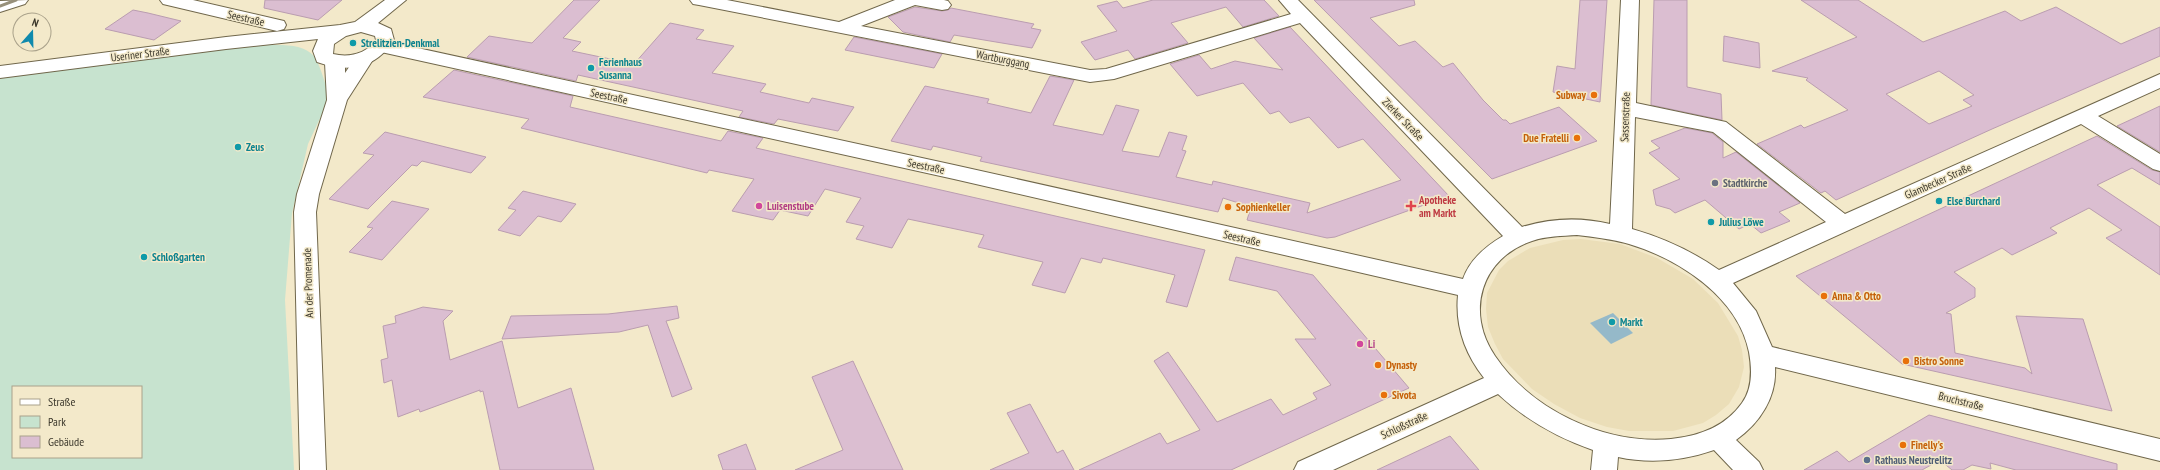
<svg xmlns="http://www.w3.org/2000/svg" width="2160" height="470" font-family="'PT Sans Narrow',sans-serif">
  <style>
    .built { fill: #ebdeb8 }
    .green { fill: #c7e3cf; fill-rule: evenodd }
    .water { fill: #95b9c9 }
    .building { fill: #dbbed1; stroke: #ba9db0; fill-rule: evenodd }
    .lines { fill: none; stroke-linecap: round; stroke-linejoin: round }
    .minor-casing { stroke: #70674b; stroke-width: 2 }
    .major-casing { stroke: #70674b; stroke-width: 2 }
    .minor { fill: #fff; fill-rule: evenodd }
    .major { fill: #fff; fill-rule: evenodd }
    .rail { stroke: #97907a; stroke-width: 3 }
    .culture-dot { fill: #0f9aa8; stroke: #f3e9ca; stroke-width: 1.5 }
    .food-dot { fill: #e8710a; stroke: #f3e9ca; stroke-width: 1.5 }
    .worship-dot { fill: #6b7280; stroke: #f3e9ca; stroke-width: 1.5 }
    .hotel-dot { fill: #d1479c; stroke: #f3e9ca; stroke-width: 1.5 }
    .health-dot { fill: #e0444e; stroke: #f3e9ca; stroke-width: 1.5 }
    .service-dot { fill: #5c6f8a; stroke: #f3e9ca; stroke-width: 1.5 }
    .labels { text-anchor: middle; stroke-width: 3; stroke-linejoin: round; paint-order: stroke }
    .street-label { font-size: 11px; fill: #3c382c; stroke: #f3e9ca }
    .culture-label { font-size: 11px; font-weight: bold; fill: #0d838f; stroke: #f3e9ca; text-anchor: start }
    .food-label { font-size: 11px; font-weight: bold; fill: #c56008; stroke: #f3e9ca; text-anchor: start }
    .worship-label { font-size: 11px; font-weight: bold; fill: #5b616d; stroke: #f3e9ca; text-anchor: start }
    .health-label { font-size: 11px; font-weight: bold; fill: #be3a42; stroke: #f3e9ca; text-anchor: start }
    .hotel-label { font-size: 11px; font-weight: bold; fill: #b23c85; stroke: #f3e9ca; text-anchor: start }
    .service-label { font-size: 11px; font-weight: bold; fill: #4e5e75; stroke: #f3e9ca; text-anchor: start }
  </style>
  <rect width="100%" height="100%" fill="#f3e9ca"/>
  <path class="built" d="M1581,239L1620,244L1657,258L1693,279L1718,303L1738,336L1742,350L1744,367L1739,387L1729,404L1716,415L1703,423L1673,431H1629L1607,427L1580,418L1554,404L1532,389L1503,359L1495,344L1488,327L1486,309L1487,293L1499,270L1508,261L1530,248L1563,240Z"/>
  <path class="green" d="M248,46C267,46 300,40 314,56C320,64 326,87 330,97L308,144L292,213L285,300L294,470H0V78ZM13,387H141V457H13Z"/>
  <path class="water" d="M1613,313L1633,333L1611,344L1590,323Z"/>
  <path class="building" d="M265,0H342L318,20L264,8Z
    M574,0H600L563,38L581,42L572,51L634,64L670,23L704,30L696,39L734,46L712,73L766,84L760,92L809,103L812,98L854,107L838,131L778,119L774,124L739,117L743,111L578,75L576,81L467,57L489,36L532,43Z
    M1153,0H1264L1279,16L1243,27L1226,7L1171,23L1188,43L1135,59L1128,50L1095,60L1081,42L1117,31L1097,6L1117,1L1123,8Z
    M1314,0H1414L1415,5L1370,18L1399,46L1415,41L1443,67L1453,63L1483,100L1503,120H1506L1510,124L1559,107L1597,141L1492,179Z
    M1580,0H1607L1600,102L1553,92L1557,66L1575,69Z
    M1654,0H1687V87L1721,94L1722,120L1651,105Z
    M1801,0H1858L1923,42L2005,11L2021,21L2056,7L2121,44L2160,27V56L1992,129L1836,200L1825,191L1821,193L1757,144L1801,125L1804,128L1848,110L1806,80L1808,78L1772,71L1857,37ZM1939,71L1974,95L1963,100L1972,106L1929,124L1886,94Z
    M915,7L942,11L948,10L951,8L1034,24L1031,28L1041,30L1032,48L954,35L950,42L903,32L888,17Z
    M133,10L148,13L181,21L154,40L105,29Z
    M1290,27L1449,196L1335,237L1327,238L1247,220L1251,207L1223,198L1218,212L980,161L982,157L933,146L931,150L891,141L925,86L989,99L987,103L1031,113L1050,76L1074,80L1053,125L1103,135L1116,105L1139,110L1122,151L1159,157L1169,132L1187,136L1182,150L1186,151L1176,177L1212,185L1213,181L1310,203L1307,213L1401,180L1363,139L1338,148L1309,117L1290,123L1279,111L1270,114L1243,83L1197,96L1170,64L1199,55L1211,69L1235,61L1283,70L1254,38Z
    M1724,36L1759,43L1760,68L1723,61Z
    M854,37L942,54L934,68L845,50Z
    M454,70L573,96L570,107L721,141L728,131L763,138L756,148L1205,250L1187,307L1166,302L1175,275L1103,258L1101,263L1081,258L1065,293L1032,285L1043,262L978,247L984,235L908,219L892,248L856,239L864,226L846,222L861,198L825,189L808,216L780,210L773,220L732,211L754,179L709,170L707,173L521,128L529,119L423,97Z
    M2160,106V152L2117,126L2143,114Z
    M1685,128L1712,133L1723,142V158L1736,152L1800,203L1779,212L1790,221L1761,233L1750,224L1739,229L1705,200L1675,213L1670,209L1656,205L1653,190L1680,179L1649,153L1660,148L1651,141Z
    M385,132L486,157L471,173L422,161L417,166L412,165L368,209L329,199L374,155L363,153Z
    M2097,136L2152,170L2160,172V185L2132,168L2097,185L2160,227V275L2106,238L2122,230L2089,208L2050,228L2057,233L2012,255L2002,248L1954,272L1975,288V297L1946,313L1951,314L1955,353L2025,368L2032,374L2016,316L2083,319L2112,411L1902,364L1796,276Z
    M523,191L576,204L561,222L538,216L520,236L498,230L516,210L508,208Z
    M392,201L429,209L382,260L349,252L373,228L367,227Z
    M1236,257L1313,275L1409,388L1231,470H1079L1160,433L1167,444L1200,430L1154,361L1168,352L1217,422L1271,399L1283,415L1317,399L1313,393L1331,385L1295,339H1316L1277,291L1229,280Z
    M677,306L679,318L666,321L692,389L672,397L648,325L619,332L502,339L511,316L608,314Z
    M423,307L453,311L443,321L450,360L502,341L518,408L571,388L594,470H500L483,391L480,392V390L420,412L419,409L398,417L392,380L384,383L381,360L388,358L383,326L396,323L395,316Z
    M853,361L903,470H795L843,450L812,377Z
    M1030,404L1057,453L1063,450L1074,470H990L1029,453L1007,413Z
    M1929,415L2117,464V470H2016L1990,463L1991,469L1972,465L1963,470H1952L1940,460L1922,470H1804L1837,451L1849,462Z
    M1450,436L1479,470H1377Z
    M746,444L756,470H723L718,455Z"/>
  <g class="lines">
    <g class="minor-casing">
      <path id="minor" d="M28,0L25,4L0,12V1Z
        M160,0H193L284,21L286,25L284,29L277,31L163,4Z
        M690,0H727L839,22L895,0H944L948,1L951,5L948,9L942,10L915,5L861,26L1090,70L1106,69L1291,14L1279,0H1298L1522,227C1551,218 1581,217 1610,224L1621,0H1639L1636,103L1726,122L1845,214L2160,74V88L2098,116L2160,154V171L2153,169L2081,124L1733,283L1756,311L1772,347L2160,439V461L1775,367C1777,397 1760,423 1736,440L1759,462L1763,470H1733L1714,450C1682,461 1650,464 1618,457L1617,470H1591L1593,450C1556,437 1526,420 1498,394L1333,470H1294L1298,462L1484,378C1465,354 1455,326 1458,295L954,179L381,52L374,50L372,46L374,42L381,40L954,165L1463,279C1470,259 1486,246 1503,236L1300,23L1114,79L1090,82L699,5L693,4ZM1635,117L1713,132L1826,222L1719,270C1692,251 1663,238 1632,229ZM1577,235C1594,237 1612,239 1629,244C1679,259 1738,297 1749,352C1752,369 1753,388 1742,403C1725,427 1699,436 1671,439C1606,445 1532,411 1495,356C1465,312 1481,258 1532,241C1546,236 1562,236 1577,235Z
        M365,52L372,54L374,58L347,100L319,194L316,212L326,470H300L294,212L297,194L327,100L325,63L328,59L335,57L342,59L345,63V73L358,54Z"/>
    </g>
    <g class="major-casing">
      <path id="major" d="M385,0H406L378,23L391,29L394,40C375,69 349,73 317,62L313,51L318,39L226,49L0,78V66L226,37L340,25L355,22ZM361,32L375,36L376,40C366,54 349,58 333,54L334,44L346,36Z"/>
    </g>
    <use href="#minor" class="minor"/>
    <use href="#major" class="major"/>
    <path class="rail" d="M0,6L16,0"/>
  </g>
  <g class="culture-dot">
    <circle cx="353" cy="43" r="4"/>
    <circle cx="591" cy="68" r="4"/>
    <circle cx="238" cy="147" r="4"/>
    <circle cx="1939" cy="201" r="4"/>
    <circle cx="1711" cy="222" r="4"/>
    <circle cx="144" cy="257" r="4"/>
    <circle cx="1612" cy="322" r="4"/>
  </g>
  <g class="food-dot">
    <circle cx="1594" cy="95" r="4"/>
    <circle cx="1577" cy="138" r="4"/>
    <circle cx="1228" cy="207" r="4"/>
    <circle cx="1824" cy="296" r="4"/>
    <circle cx="1906" cy="361" r="4"/>
    <circle cx="1378" cy="365" r="4"/>
    <circle cx="1384" cy="395" r="4"/>
    <circle cx="1903" cy="445" r="4"/>
  </g>
  <circle class="worship-dot" cx="1715" cy="183" r="4"/>
  <g class="hotel-dot">
    <circle cx="759" cy="206" r="4"/>
    <circle cx="1360" cy="344" r="4"/>
  </g>
  <path class="health-dot" d="M1409 200h4v4h4v4h-4v4h-4v-4h-4v-4h4z"/>
  <circle class="service-dot" cx="1867" cy="460" r="4"/>
  <g class="labels">
    <g class="street-label">
      <text transform="translate(246 18) rotate(13)" y="4">Seestraße</text>
      <text transform="translate(140 54) rotate(-7)" y="4">Useriner Straße</text>
      <text transform="translate(1003 59) rotate(11)" y="4">Wartburggang</text>
      <text transform="translate(609 96) rotate(12)" y="4">Seestraße</text>
      <text transform="translate(1625 117) rotate(-88)" y="4">Sassenstraße</text>
      <text transform="translate(1403 119) rotate(46)" y="4">Zierker Straße</text>
      <text transform="translate(926 166) rotate(12)" y="4">Seestraße</text>
      <text transform="translate(1938 181) rotate(-24)" y="4">Glambecker Straße</text>
      <text transform="translate(1242 238) rotate(13)" y="4">Seestraße</text>
      <text transform="translate(308 283) rotate(-92)" y="4">An der Promenade</text>
      <text transform="translate(1961 401) rotate(14)" y="4">Bruchstraße</text>
      <text transform="translate(1404 425) rotate(-25)" y="4">Schloßstraße</text>
    </g>
    <g class="culture-label">
      <text x="361" y="47">Strelitzien-Denkmal</text>
      <text x="599" y="66">Ferienhaus<tspan x="599" dy="13">Susanna</tspan></text>
      <text x="246" y="151">Zeus</text>
      <text x="1947" y="205">Else Burchard</text>
      <text x="1719" y="226">Julius Löwe</text>
      <text x="152" y="261">Schloßgarten</text>
      <text x="1620" y="326">Markt</text>
    </g>
    <g class="food-label">
      <text x="1586" y="99" text-anchor="end">Subway</text>
      <text x="1569" y="142" text-anchor="end">Due Fratelli</text>
      <text x="1236" y="211">Sophienkeller</text>
      <text x="1832" y="300">Anna &amp; Otto</text>
      <text x="1914" y="365">Bistro Sonne</text>
      <text x="1386" y="369">Dynasty</text>
      <text x="1392" y="399">Sivota</text>
      <text x="1911" y="449">Finelly's</text>
    </g>
    <g class="worship-label">
      <text x="1723" y="187">Stadtkirche</text>
    </g>
    <g class="health-label">
      <text x="1419" y="204">Apotheke<tspan x="1419" dy="13">am Markt</tspan></text>
    </g>
    <g class="hotel-label">
      <text x="767" y="210">Luisenstube</text>
      <text x="1368" y="348">Li</text>
    </g>
    <g class="service-label">
      <text x="1875" y="464">Rathaus Neustrelitz</text>
    </g>
  </g>
  <rect x="12" y="386" width="130" height="72" fill="#f3e9ca" stroke="#aaa28b"/>
  <rect x="20" y="399" width="20" height="6" fill="#ffffff" stroke="#aaa28b"/>
  <text x="48" y="406" font-size="12" fill="#3c382c">Straße</text>
  <rect x="20" y="416" width="20" height="12" fill="#c7e3cf" stroke="#aaa28b"/>
  <text x="48" y="426" font-size="12" fill="#3c382c">Park</text>
  <rect x="20" y="436" width="20" height="12" fill="#dbbed1" stroke="#aaa28b"/>
  <text x="48" y="446" font-size="12" fill="#3c382c">Gebäude</text>
  <g transform="translate(32 32) rotate(20)"><circle r="19" fill="#f3e9ca" stroke="#aaa28b"/>
  <path d="M0-3L7 15L0 10L-7 15Z" fill="#108aad"/>
  <text y="-6" font-size="11" font-weight="bold" text-anchor="middle" fill="#3c382c">N</text>
  </g>
</svg>
